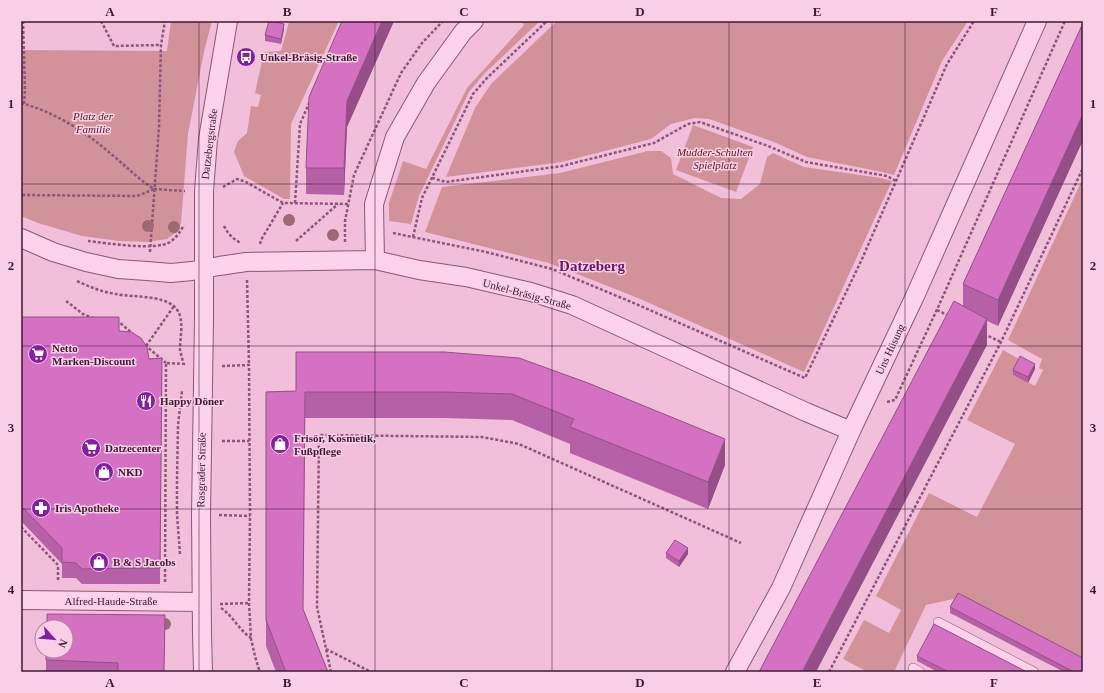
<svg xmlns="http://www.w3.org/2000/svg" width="1104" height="693" font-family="Georgia,serif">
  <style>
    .green { fill: #d19299 }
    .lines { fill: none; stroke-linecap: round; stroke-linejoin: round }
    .lane-casing { stroke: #8d557c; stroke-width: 10 }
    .street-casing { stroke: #8d557c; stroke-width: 20 }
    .path { stroke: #8d557c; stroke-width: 2.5; stroke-dasharray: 3 2; stroke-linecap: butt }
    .lane { stroke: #fcd3e9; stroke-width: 9 }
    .street { stroke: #fcd3e9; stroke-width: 18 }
    .tree { fill: #9e6874 }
    .wall { fill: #b661a7 }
    .shaded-wall { fill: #944f88 }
    .building { fill: #d471c2; stroke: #944f88 }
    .grid { fill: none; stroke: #3b1b33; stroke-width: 1; stroke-opacity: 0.55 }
    .labels { text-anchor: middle; stroke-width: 3; stroke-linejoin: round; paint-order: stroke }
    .poi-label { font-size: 11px; font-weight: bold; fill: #3b1b33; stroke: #f9cfe5; text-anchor: start }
    .park-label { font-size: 11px; font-style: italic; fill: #592120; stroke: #f9cfe5 }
    .street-label { font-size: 11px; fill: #3b1b33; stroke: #f9cfe5 }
    .district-label { font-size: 15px; font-weight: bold; fill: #6a166c; stroke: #f9cfe5 }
    .neatline { fill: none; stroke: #3b1b33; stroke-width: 1.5 }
    .grid-label { font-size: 13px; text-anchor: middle; font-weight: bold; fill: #3b1b33 }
  </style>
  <rect width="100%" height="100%" fill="#f2bfda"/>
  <path class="green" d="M171,21H212L204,52L188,134L181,223L177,232L167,239L148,242L119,241L82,236L38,223L21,216V50L167,51Z
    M285,21H339L291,124L290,199H284L244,176L234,152L238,141L247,133L251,106L258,107L261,95L255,93L264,52L281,51L289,22Z
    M521,21H540L484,74L469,92L419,196L411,224L389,221V203L403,161L426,169L467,88L524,25Z
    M557,21H968L942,61L894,175L882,172L807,157L774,142L709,119L695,118L671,124L651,139L562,162L446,177L475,108L491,84Z
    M693,125L753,147L736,192L676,170Z
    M648,151H661L671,158L673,174L721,198L741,199L760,184L767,157L773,153L804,167L881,178L892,181L804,372L638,298L549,263L425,232L442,187L560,173Z
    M1083,178V663L958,598L926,605L894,672H864V670L843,659L864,620L889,633L901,610L876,596L929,493L977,517L1015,444L967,420L1003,350L1019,359L1013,375L1035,386L1043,370L1039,368L1042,359L1008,340Z"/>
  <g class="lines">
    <g class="lane-casing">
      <path id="lane" d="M938,622L1034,672
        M913,668L920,672"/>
    </g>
    <g class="street-casing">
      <path id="street" d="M21,238L53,252L86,262L118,269L147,271L171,273L192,271L219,266L246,262L375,260L419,270L466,277L531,292L572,305L806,412L851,431
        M375,260L374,204L395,137L426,83L463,32L474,21
        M21,600L201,602
        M203,672L202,633L201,515L204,320V191L208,139L228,21
        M735,672L781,588L851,431L915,296L1037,21"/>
    </g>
    <path class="path" d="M23,21L25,90L24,104
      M101,21L114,46L161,45
      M21,103C54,112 85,131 111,154C126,166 138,179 154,189L137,196L21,195
      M432,178L446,182L562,166L654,143L688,124L700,122L768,146L806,162L887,176L896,181
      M223,187L237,179L246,182L283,203L348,204
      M154,189L185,191
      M295,203L300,124L310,101
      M224,226C228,234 233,239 241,243
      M393,233L486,252L552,269L629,301L805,378L862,259L947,64L974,21
      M413,237L422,198L473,94L487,78L547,21
      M88,241C106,243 156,251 170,242C177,237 180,232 184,225
      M296,241L338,204
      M345,242V221L354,175L401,73L422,43L443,21
      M260,244L261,240L283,203
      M150,252L159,127L161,45L165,21
      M247,280L249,365
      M77,281C90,287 102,292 116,294C133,298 174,293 180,316C183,327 180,339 180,350C181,354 182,358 183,362
      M66,301L83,314L93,318
      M937,310L949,316
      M116,322H119L133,334
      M984,334L1001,342
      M145,345L166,363
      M146,346L174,306
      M222,366L249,365L250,516L249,603L251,639L256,660L260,672
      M887,402L895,400L940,303L1065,21
      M222,441H249
      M219,515L250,516
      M21,527L58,565V581
      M180,554L177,514V480L178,425L182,391
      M165,582L166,363L185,364
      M220,604L249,603
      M221,608C233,616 239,630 251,638
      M326,649L371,672
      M331,672L317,607L319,435L482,437L519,444L741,543
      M829,672L1001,342L1083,168"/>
    <use href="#lane" class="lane"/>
    <use href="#street" class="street"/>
  </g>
  <g class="tree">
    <circle cx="289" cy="220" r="6"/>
    <circle cx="148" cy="226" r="6"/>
    <circle cx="174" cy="227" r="6"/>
    <circle cx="333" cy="235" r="6"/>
    <circle cx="165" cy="624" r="6"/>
  </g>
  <path class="wall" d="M342,21H394L347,127L344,195L306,194V168Z
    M1083,23V140L998,326L987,321V345L963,306V284Z
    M284,29L281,44L265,41V35Z
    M21,317L119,331L149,359L162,358L160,584H82L76,578H62V564L21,521Z
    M444,352L725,465L708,509L570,453V444L512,420L444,418H305L303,609L328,672H276L266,646V392L296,391Z
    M1035,369L1028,383L1013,375V370Z
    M666,553L688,554L679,567L666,558Z
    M950,607L1083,672H1064L950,613Z
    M46,651H66L164,672H46Z
    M917,656L1027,672H938L917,661Z"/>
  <path class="shaded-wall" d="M382,21H394L347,127L344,195V168L347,101Z
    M284,24V29L281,44V39Z
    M1083,114V140L998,326V300Z
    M987,319V345L816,672H802Z
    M1035,364V369L1028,383V377Z
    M725,439V465L708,509V482Z
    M688,548V554L679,567V561Z"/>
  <path class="building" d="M269,21H272L284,24L281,39L265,35Z
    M342,21H382L347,101L344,168H306L309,97Z
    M1083,23V114L998,300L963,284Z
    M954,301L987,319L802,672H759Z
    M21,317H119V331L131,332L141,338L147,347L149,359L162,358L160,568L82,569L76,563L62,562V548L21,506Z
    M296,352H444L519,358L588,383L725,439L708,482L570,427L574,419L512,394L444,392H305L303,609L328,672H286L266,620V392L296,391Z
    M1020,356L1035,364L1028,377L1013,370Z
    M675,540L688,548L679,561L666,553Z
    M958,593L1083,658V672H1074L950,607Z
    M47,614L165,615L164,672H118V663L46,660V651H66V627H47Z
    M934,624L1027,672H949L917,656Z"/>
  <path class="grid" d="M199,21V672M375,21V672M552,21V672M729,21V672M905,21V672M21,184H1083M21,346H1083M21,509H1083"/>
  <defs>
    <g id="bus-disc" transform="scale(1)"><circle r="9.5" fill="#831fa2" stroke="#f9cfe5"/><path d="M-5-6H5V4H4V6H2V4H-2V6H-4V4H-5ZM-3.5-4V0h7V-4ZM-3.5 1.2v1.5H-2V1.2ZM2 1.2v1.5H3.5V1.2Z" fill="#fff"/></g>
    <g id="supermarket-disc" transform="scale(1)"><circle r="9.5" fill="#831fa2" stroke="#f9cfe5"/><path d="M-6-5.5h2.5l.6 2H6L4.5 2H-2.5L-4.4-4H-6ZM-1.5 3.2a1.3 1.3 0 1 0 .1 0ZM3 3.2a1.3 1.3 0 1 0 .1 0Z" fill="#fff"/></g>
    <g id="restaurant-disc" transform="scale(1)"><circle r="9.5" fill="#831fa2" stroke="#f9cfe5"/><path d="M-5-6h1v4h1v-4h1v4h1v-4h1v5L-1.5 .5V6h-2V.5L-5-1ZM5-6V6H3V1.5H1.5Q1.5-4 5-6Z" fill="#fff"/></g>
    <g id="shop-disc" transform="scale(1)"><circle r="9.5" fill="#831fa2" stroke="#f9cfe5"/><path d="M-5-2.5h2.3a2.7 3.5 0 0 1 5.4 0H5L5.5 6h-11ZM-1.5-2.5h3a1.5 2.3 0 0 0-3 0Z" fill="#fff"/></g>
    <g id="pharmacy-disc" transform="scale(1)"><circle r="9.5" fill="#831fa2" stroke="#f9cfe5"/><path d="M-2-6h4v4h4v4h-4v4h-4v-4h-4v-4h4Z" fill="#fff"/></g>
  </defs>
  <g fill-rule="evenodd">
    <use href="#bus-disc" x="246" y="57"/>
    <use href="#supermarket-disc" x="38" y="354"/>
    <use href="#restaurant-disc" x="146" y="401"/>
    <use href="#shop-disc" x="280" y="444"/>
    <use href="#supermarket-disc" x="91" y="448"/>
    <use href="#shop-disc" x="104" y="472"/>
    <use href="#pharmacy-disc" x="41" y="508"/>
    <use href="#shop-disc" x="99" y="562"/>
  </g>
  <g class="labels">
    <g class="poi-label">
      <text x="260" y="61">Unkel-Bräsig-Straße</text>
      <text x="52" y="352">Netto<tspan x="52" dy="13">Marken-Discount</tspan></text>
      <text x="160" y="405">Happy Döner</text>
      <text x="294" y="442">Frisör, Kosmetik,<tspan x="294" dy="13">Fußpflege</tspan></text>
      <text x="105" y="452">Datzecenter</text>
      <text x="118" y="476">NKD</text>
      <text x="55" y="512">Iris Apotheke</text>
      <text x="113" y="566">B &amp; S Jacobs</text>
    </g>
    <g class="park-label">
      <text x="93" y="120">Platz der<tspan x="93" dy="13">Familie</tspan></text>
      <text x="715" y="156">Mudder-Schulten<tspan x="715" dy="13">Spielplatz</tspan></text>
    </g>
    <g class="street-label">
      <text transform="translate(209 144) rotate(-83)" y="4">Datzebergstraße</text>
      <text transform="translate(527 294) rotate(15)" y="4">Unkel-Bräsig-Straße</text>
      <text transform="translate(890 349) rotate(-65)" y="4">Uns Hüsung</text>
      <text transform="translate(201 470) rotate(-89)" y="4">Rasgrader Straße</text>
      <text x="111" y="605">Alfred-Haude-Straße</text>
    </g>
    <g class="district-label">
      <text x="592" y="271">Datzeberg</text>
    </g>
  </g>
  <rect width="1104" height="693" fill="none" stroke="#f9cfe5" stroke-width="44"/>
  <g transform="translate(54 639) rotate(117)"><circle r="19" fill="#f9cfe5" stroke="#ad879e"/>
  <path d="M0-3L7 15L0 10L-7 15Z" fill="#831fa2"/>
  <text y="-6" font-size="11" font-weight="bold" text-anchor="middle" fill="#3b1b33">N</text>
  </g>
  <rect x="22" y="22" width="1060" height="649" class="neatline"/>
  <g class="grid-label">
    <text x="110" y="16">A</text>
    <text x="287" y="16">B</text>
    <text x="464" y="16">C</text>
    <text x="640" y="16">D</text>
    <text x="817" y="16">E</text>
    <text x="994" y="16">F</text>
    <text x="11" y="108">1</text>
    <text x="1093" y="108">1</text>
    <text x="11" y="270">2</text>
    <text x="1093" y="270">2</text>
    <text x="11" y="432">3</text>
    <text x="1093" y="432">3</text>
    <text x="11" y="594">4</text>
    <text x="1093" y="594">4</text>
    <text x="110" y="687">A</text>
    <text x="287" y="687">B</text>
    <text x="464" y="687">C</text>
    <text x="640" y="687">D</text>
    <text x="817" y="687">E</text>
    <text x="994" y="687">F</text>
  </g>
</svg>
